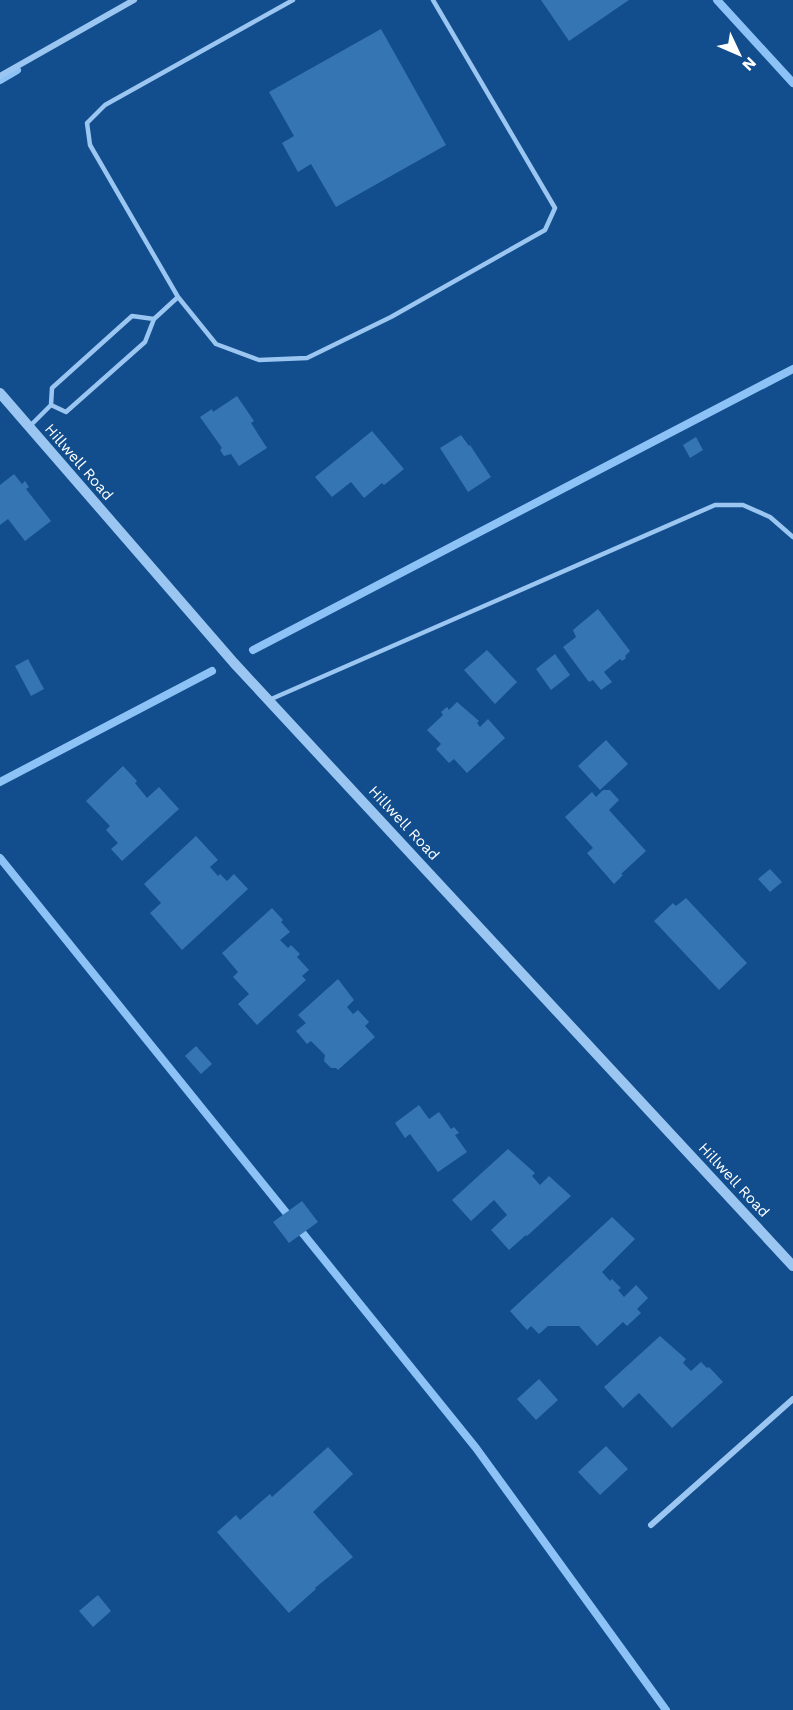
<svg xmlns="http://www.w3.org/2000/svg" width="793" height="1710" font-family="'Work Sans',sans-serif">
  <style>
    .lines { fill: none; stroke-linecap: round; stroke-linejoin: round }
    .stream { stroke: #8cc2f5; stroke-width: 8 }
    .building { fill: #3575b4 }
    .service { stroke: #9ac6f1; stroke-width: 4.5 }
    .minor { stroke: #9ac6f1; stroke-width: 6 }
    .tertiary { stroke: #9ac6f1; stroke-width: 10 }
    .labels { text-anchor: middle; stroke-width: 4.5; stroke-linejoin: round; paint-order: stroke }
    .street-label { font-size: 15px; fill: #fff; stroke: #124e8d }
  </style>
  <rect width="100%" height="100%" fill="#124e8d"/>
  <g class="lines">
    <path class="stream" d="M717,0L793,83
      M0,80L17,70
      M253,650L793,369
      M0,782L212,671
      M0,858L476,1448L666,1710"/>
  </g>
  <path class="building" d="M541,0H629L569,41Z
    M381,29L446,145L336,207L311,164L298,172L282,143L294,136L269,92Z
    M237,396L254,421L251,423L267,448L239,466L231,454L224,456L220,450L222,448L200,417L212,409L213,412Z
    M372,431L404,469L384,485L382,483L364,498L351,482L332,497L315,477Z
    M461,435L469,446L470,445L491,477L468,492L440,448Z
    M696,437L703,450L690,458L683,445Z
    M14,474L22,484L25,481L29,487L26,489L51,521L25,541L8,519L0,525V485Z
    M598,609L630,651L625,656L626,658L622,661L620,659L604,672L612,682L601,690L593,680L589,682L563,647L576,637L573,630Z
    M487,650L517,682L495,704L464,670Z
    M555,654L570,675L551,690L536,669Z
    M28,659L44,689L31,696L15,666Z
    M457,702L479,721L477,723L480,727L488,719L505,738L467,773L454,759L449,763L436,749L441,744L427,730L443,715L441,712L447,707L449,710Z
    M606,740L628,764L600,790L578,766Z
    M123,766L137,781L135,783L147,798L159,787L179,809L122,861L111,849L118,843L106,830L110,826L86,801Z
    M603,790H610L619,800L609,810L646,851L621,874L623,875L614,884L587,853L593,848L565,817L592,792L596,797Z
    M196,836L218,860L210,867L218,876L220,874L227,881L234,874L248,889L182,950L150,913L161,903L144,884Z
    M770,869L782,882L770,892L758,879Z
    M686,898L747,963L719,990L654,921L673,903L676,906Z
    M272,908L283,920L281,922L290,932L280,940L288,948L291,945L300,954L297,957L309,970L302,976L306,980L257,1025L238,1004L249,994L233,977L238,972L222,953Z
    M338,979L354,1000L347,1007L353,1014L358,1010L369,1022L365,1026L375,1037L338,1070L336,1068H331L324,1061L325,1055L311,1041L307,1044L296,1031L306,1023L298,1015Z
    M196,1046L212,1064L201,1074L185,1056Z
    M419,1105L429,1119L439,1112L451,1129L454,1127L459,1133L455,1135L467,1152L438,1172L410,1134L405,1138L395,1123Z
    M508,1149L535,1173L532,1176L540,1185L549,1176L571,1196L527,1236L526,1235L509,1250L491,1230L507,1215L494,1200L471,1221L452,1200Z
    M302,1201L318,1222L289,1243L273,1222Z
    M612,1217L635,1239L602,1272L610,1281L612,1279L621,1288L618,1290L624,1297L636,1285L648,1298L637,1309L641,1313L627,1326L623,1322L597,1346L579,1326H548L539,1334L531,1326L527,1330L510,1311Z
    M660,1336L686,1359L683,1363L691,1371L701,1362L707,1368L709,1367L723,1382L672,1428L639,1393L623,1408L604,1387Z
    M539,1379L558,1400L536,1420L517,1399Z
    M606,1446L628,1469L600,1495L578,1472Z
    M328,1447L353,1474L313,1512L353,1557L315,1588L316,1589L289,1613L217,1532L236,1515L240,1520L270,1494L272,1497Z
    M98,1595L111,1611L93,1627L79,1611Z"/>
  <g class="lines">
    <path class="service" d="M293,0L105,105L87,123L90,145L178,297L216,344L259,360L307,358L391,317L545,230L555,208L433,0
      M154,319L178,297
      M29,427L51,405L52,388L132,316L154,319L145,342L66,412L51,405
      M269,700L715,505H743L770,517L793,537"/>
    <path class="minor" d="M0,76L134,0
      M651,1525L793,1399"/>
    <path class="tertiary" d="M0,393L234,663L793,1266"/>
  </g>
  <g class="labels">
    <g class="street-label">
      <text transform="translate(79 462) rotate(49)" y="5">Hillwell Road</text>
      <text transform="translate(404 823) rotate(47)" y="5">Hillwell Road</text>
      <text transform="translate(734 1180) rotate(47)" y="5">Hillwell Road</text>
    </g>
  </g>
  <g transform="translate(739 54) rotate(134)" stroke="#124e8d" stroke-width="4.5" paint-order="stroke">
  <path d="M0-4.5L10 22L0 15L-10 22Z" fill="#ffffff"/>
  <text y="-9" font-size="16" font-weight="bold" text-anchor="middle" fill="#ffffff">N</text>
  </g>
</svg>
